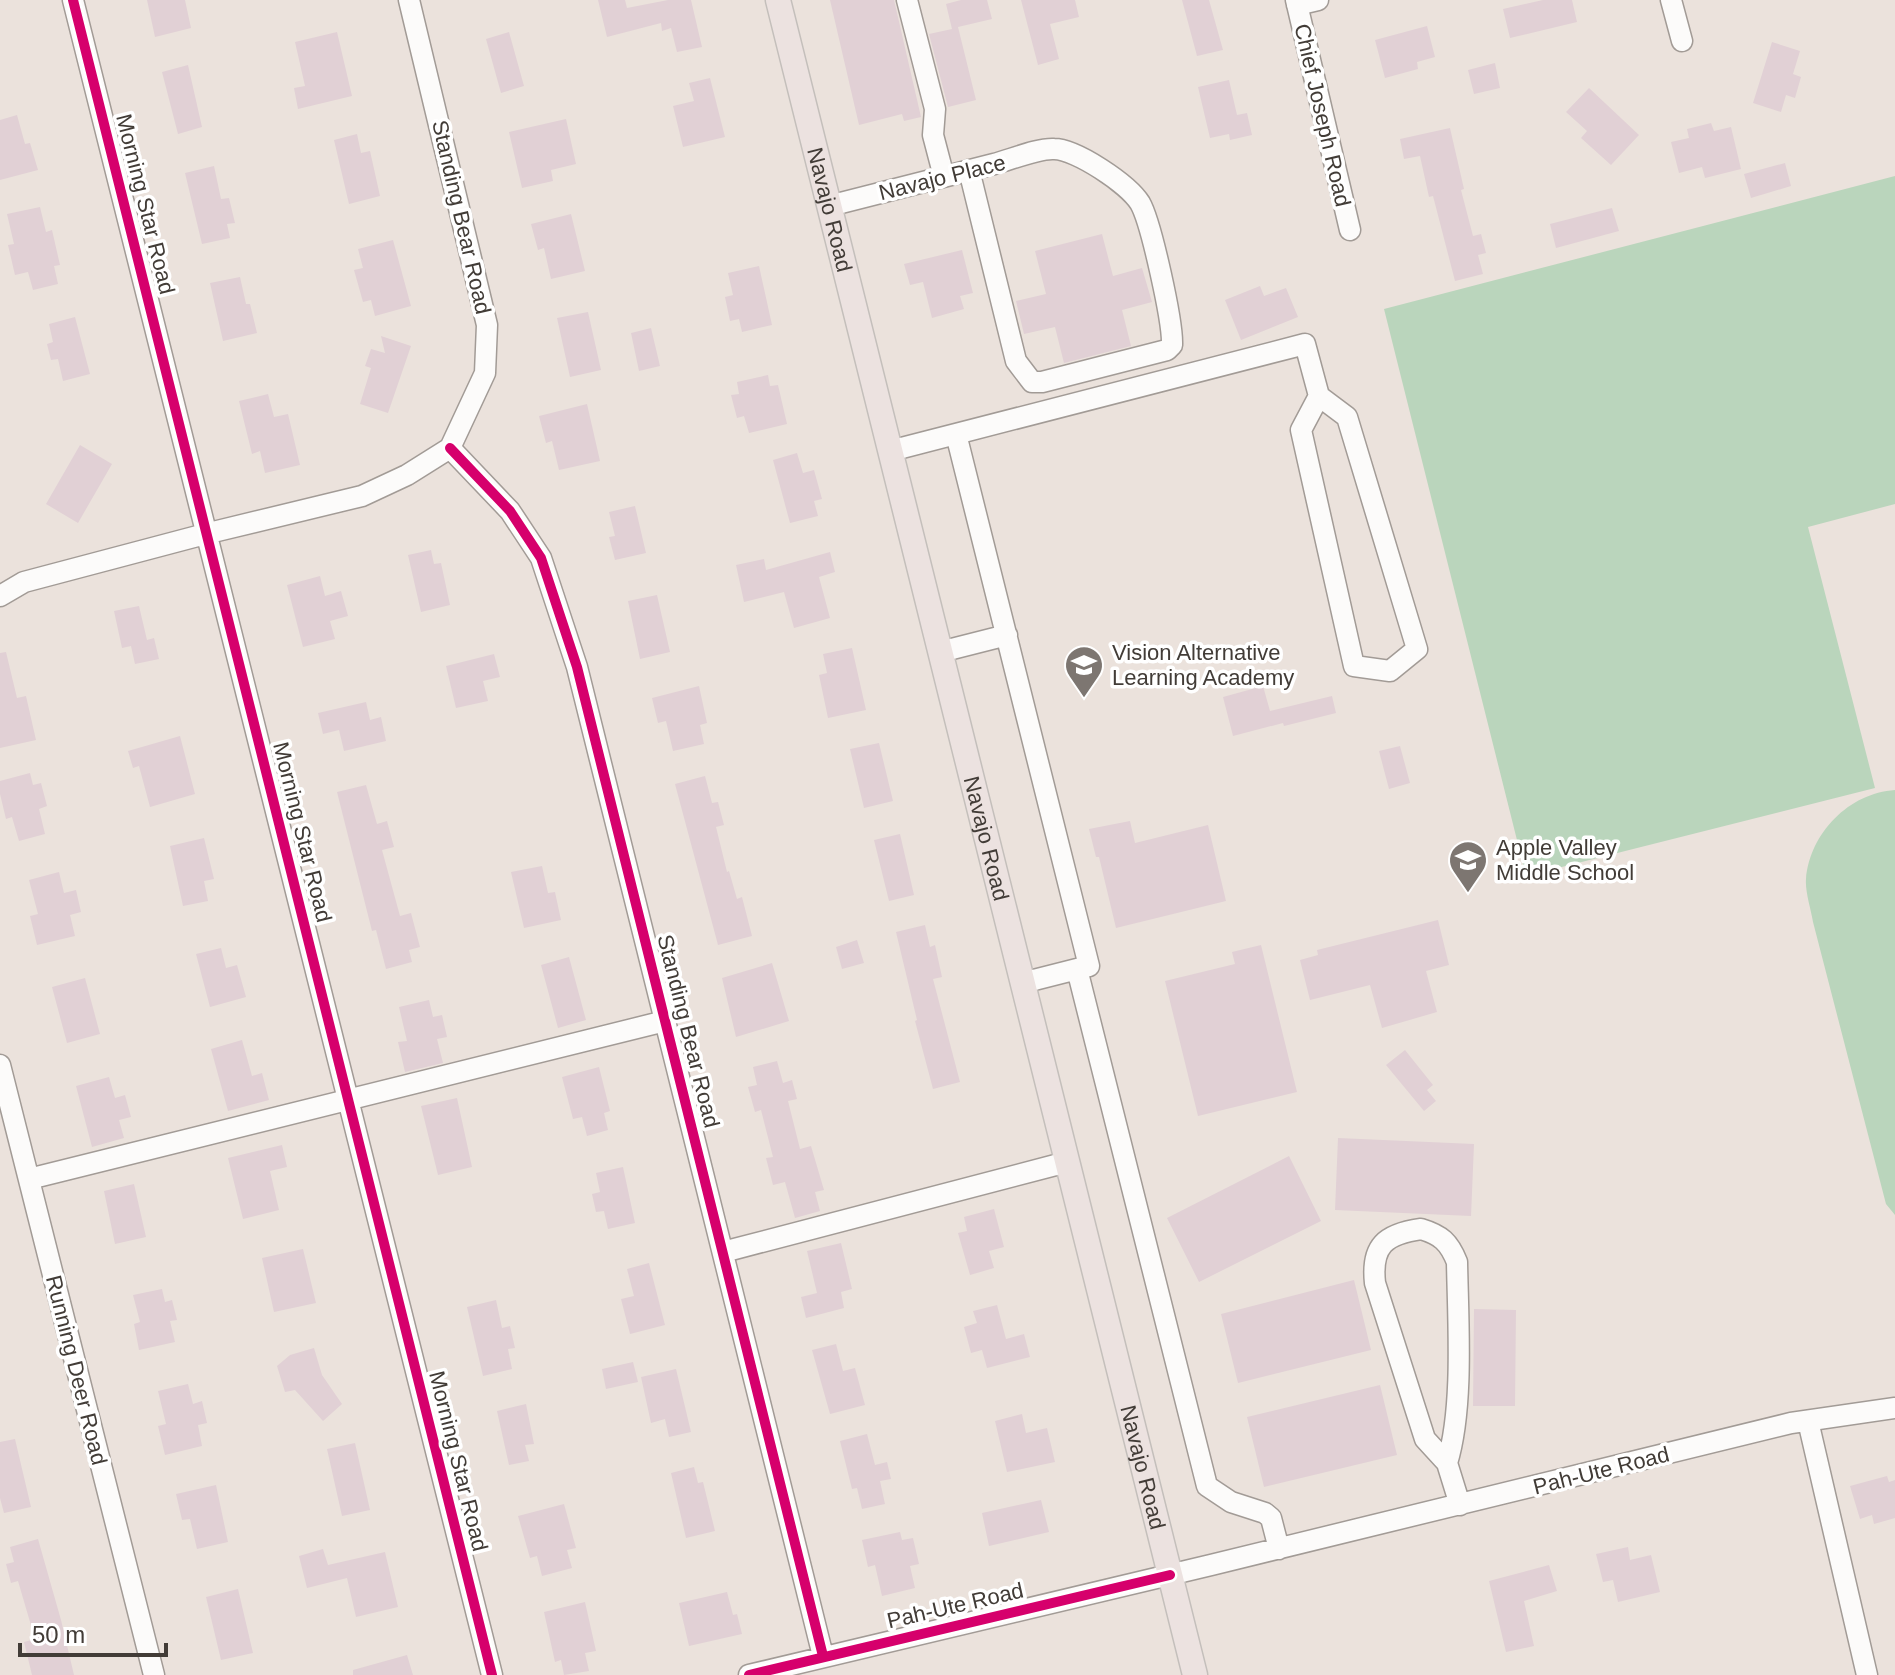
<svg xmlns="http://www.w3.org/2000/svg" width="1895" height="1675" font-family="Arial,sans-serif">
  <style>
    .green { fill: #bad5bc }
    .building { fill: #e1d0d5 }
    .lines { fill: none; stroke-linecap: round; stroke-linejoin: round }
    .minor-casing { stroke: #a29b96; stroke-width: 23 }
    .major-casing { stroke: #c4bfbb; stroke-width: 27 }
    .minor { stroke: #fcfbfa; stroke-width: 20 }
    .major { stroke: #ece2e0; stroke-width: 24 }
    .cycleway-casing { stroke: #fff; stroke-width: 15 }
    .cycleway { stroke: #d6006c; stroke-width: 10 }
    .labels { text-anchor: middle; stroke-width: 7; stroke-linejoin: round; paint-order: stroke }
    .street-label { font-size: 22px; fill: #423c37; stroke: #fff }
    .poi-label { font-size: 22px; fill: #423c37; stroke: #fff; text-anchor: start }
  </style>
  <rect width="100%" height="100%" fill="#ebe2dc"/>
  <path class="green" d="M1895,176V504L1808,527L1875,788L1526,876L1384,309Z
    M1895,790V1215L1886,1204L1813,922C1811,909 1805,892 1806,879C1810,833 1849,793 1895,790Z"/>
  <path class="building" d="M147,0H185L191,28L155,37Z
    M598,0H625L627,8L668,0H691L702,47L677,52L671,28L662,31L661,23L607,37Z
    M830,0H894L921,117L904,121L902,114L859,125Z
    M961,0H987L992,19L958,27L976,100L948,107L929,34L952,29L946,4Z
    M1021,0H1075L1079,17L1050,24L1059,59L1038,65Z
    M1182,0H1209L1223,50L1197,56Z
    M1543,0H1572L1577,22L1510,38L1503,9Z
    M1427,26L1435,57L1417,62L1418,69L1385,78L1375,40Z
    M337,32L352,96L298,109L294,88L305,86L295,42Z
    M509,32L524,86L501,93L486,39Z
    M1772,42L1800,51L1793,74L1801,77L1795,98L1786,95L1781,112L1753,103Z
    M1495,63L1500,88L1474,94L1468,70Z
    M188,65L202,127L178,134L162,72Z
    M710,78L725,137L683,147L673,106L694,101L689,83Z
    M1229,80L1237,115L1247,113L1252,135L1230,140L1229,134L1210,138L1198,87Z
    M1589,88L1639,135L1611,165L1581,138L1587,131L1566,112Z
    M17,115L25,144L30,143L38,170L0,180V120Z
    M566,119L576,164L551,170L553,181L522,188L509,132Z
    M1711,123L1714,131L1731,127L1741,169L1705,178L1702,167L1679,173L1671,142L1689,138L1687,129Z
    M1450,128L1464,189L1461,190L1473,236L1481,234L1486,253L1478,255L1483,274L1455,281L1433,196L1429,197L1420,156L1404,159L1400,139Z
    M357,134L361,153L370,151L380,196L349,204L334,140Z
    M1785,163L1791,186L1751,198L1744,174Z
    M214,166L221,199L229,198L235,223L227,224L230,238L202,244L185,173Z
    M40,207L46,232L52,230L60,265L54,266L58,284L33,290L28,272L15,275L8,245L14,244L7,214Z
    M1612,208L1619,231L1556,248L1550,224Z
    M571,214L585,271L551,279L544,248L538,250L531,224Z
    M1102,234L1113,276L1142,268L1152,302L1122,310L1131,346L1064,363L1055,327L1024,334L1016,301L1046,294L1035,251Z
    M393,240L411,306L375,316L371,300L363,302L354,270L363,268L358,249Z
    M962,250L973,293L960,296L964,309L932,318L923,282L910,285L904,264Z
    M759,266L772,325L742,332L739,319L730,321L725,297L733,295L728,273Z
    M240,277L246,304H250L257,333L223,341L210,283Z
    M1260,286L1264,296L1286,288L1298,317L1241,340L1225,300Z
    M588,312L601,370L570,377L557,318Z
    M75,317L90,374L63,381L58,359L51,360L47,344L53,342L49,324Z
    M651,328L660,366L639,371L631,333Z
    M381,336L411,346L388,413L360,404L371,368L365,366L371,349L385,353Z
    M768,375L770,386L778,385L787,424L749,433L744,416L737,418L731,395L739,394L737,382Z
    M268,394L274,417L288,414L300,465L265,473L260,451L252,454L239,401Z
    M587,404L600,461L559,470L552,441L546,443L539,416Z
    M80,445L112,464L78,523L46,504Z
    M797,453L803,473L814,470L822,499L814,501L818,516L790,523L773,460Z
    M635,506L646,553L615,560L609,537L615,536L609,512Z
    M431,550L434,564L441,563L450,605L421,612L408,555Z
    M830,552L835,572L819,577L830,618L794,628L784,592L744,602L736,565L764,559L766,570Z
    M320,576L325,596L341,591L348,616L330,621L335,639L303,647L287,585Z
    M657,595L670,652L640,659L628,601Z
    M139,606L147,640L154,638L159,659L135,664L131,646L122,648L114,611Z
    M852,648L866,710L828,718L819,675L827,673L823,654Z
    M6,652L17,698L26,696L36,740L0,748V653Z
    M494,654L500,677L483,681L488,701L456,708L446,666Z
    M699,686L707,723L700,725L704,744L673,751L666,721L658,723L652,698Z
    M1263,686L1270,711L1332,696L1336,713L1284,726L1283,723L1233,736L1223,697Z
    M366,702L370,720L381,717L386,741L344,751L339,730L323,734L318,713Z
    M180,736L195,794L150,807L139,766L133,768L128,751Z
    M879,743L893,801L864,808L850,749Z
    M1400,746L1410,783L1389,789L1379,751Z
    M30,773L33,785L41,783L47,806L39,809L45,834L19,841L12,817L6,819L0,794V781Z
    M705,776L712,803L718,802L724,825L716,827L727,872L729,871L737,899L742,897L752,936L718,945L675,784Z
    M366,785L377,824L387,821L394,847L382,850L400,916L411,913L420,947L409,950L412,962L386,969L376,930L372,931L337,792Z
    M1130,821L1135,843L1208,825L1226,901L1116,928L1099,857H1096L1089,829Z
    M900,834L914,895L889,901L874,840Z
    M204,838L214,879L204,881L208,901L183,906L170,846Z
    M542,866L548,893L555,892L561,920L524,928L511,872Z
    M59,872L64,893L76,890L81,912L70,915L75,936L37,945L30,916L38,914L29,880Z
    M1438,920L1449,965L1426,971L1437,1012L1382,1028L1370,985L1310,1000L1300,960L1318,955L1317,950Z
    M925,925L930,947L935,945L942,977L933,979L960,1082L933,1089L915,1021L917,1020L896,932Z
    M857,940L864,963L842,969L836,947Z
    M1261,945L1297,1092L1198,1116L1165,981L1235,964L1232,952Z
    M221,948L226,968L237,965L246,997L210,1007L196,954Z
    M569,957L586,1020L558,1028L541,965Z
    M772,963L789,1021L736,1037L722,978Z
    M85,978L100,1034L67,1043L52,987Z
    M429,1000L433,1017L442,1015L447,1037L437,1039L443,1063L405,1072L398,1042L407,1041L399,1007Z
    M242,1040L252,1076L262,1073L269,1100L228,1111L211,1049Z
    M1405,1050L1433,1085L1427,1090L1436,1101L1424,1111L1386,1065Z
    M777,1061L783,1083L792,1080L797,1099L788,1101L800,1149L811,1146L824,1190L815,1192L820,1211L795,1218L785,1182L773,1185L766,1158L773,1157L761,1110L755,1112L748,1087L757,1085L753,1067Z
    M599,1067L610,1111L604,1113L608,1130L587,1136L582,1117L573,1119L562,1077Z
    M109,1077L115,1098L125,1095L131,1117L119,1120L124,1138L92,1147L76,1086Z
    M457,1098L472,1167L438,1175L421,1106Z
    M1338,1138L1474,1144L1471,1216L1335,1210Z
    M282,1145L287,1167L270,1171L279,1210L243,1219L228,1158Z
    M1289,1156L1321,1221L1199,1282L1167,1218Z
    M623,1167L635,1223L608,1229L604,1211L596,1212L592,1194L600,1192L596,1173Z
    M134,1184L146,1237L115,1244L104,1191Z
    M994,1209L1004,1247L989,1251L994,1268L970,1275L958,1233L967,1231L964,1217Z
    M841,1243L852,1289L841,1292L844,1308L806,1318L801,1297L817,1293L807,1251Z
    M303,1249L316,1303L274,1312L262,1258Z
    M649,1263L665,1325L630,1334L621,1299L634,1296L627,1269Z
    M1354,1280L1371,1350L1238,1383L1221,1314Z
    M162,1289L165,1302L172,1300L177,1320L170,1321L175,1342L139,1350L134,1324L140,1322L133,1295Z
    M496,1300L502,1328L510,1326L515,1348L508,1349L512,1369L483,1376L467,1307Z
    M997,1305L1006,1339L1024,1334L1030,1357L987,1368L982,1350L971,1353L964,1327L977,1323L973,1311Z
    M1474,1309L1516,1310L1515,1406H1473Z
    M836,1344L843,1371L855,1368L865,1405L830,1414L812,1350Z
    M314,1348L322,1375L342,1404L323,1421L295,1390L285,1392L277,1366L290,1355Z
    M633,1362L638,1382L606,1389L602,1369Z
    M676,1369L691,1432L669,1437L665,1419L651,1423L641,1377Z
    M188,1384L193,1404L202,1401L207,1423L198,1425L202,1446L165,1455L158,1426L166,1424L158,1391Z
    M1380,1385L1397,1455L1264,1487L1247,1417Z
    M526,1404L534,1444L525,1445L529,1461L509,1465L497,1411Z
    M1022,1414L1026,1433L1047,1428L1055,1462L1007,1472L995,1421Z
    M867,1434L875,1465L887,1462L891,1479L880,1481L885,1504L862,1509L857,1488L852,1489L840,1441Z
    M15,1439L31,1507L4,1513L0,1498V1442Z
    M355,1443L370,1510L342,1516L327,1449Z
    M694,1467L698,1483L703,1482L715,1531L686,1538L671,1473Z
    M1887,1476L1889,1482L1895,1480V1518L1874,1524L1872,1515L1860,1519L1850,1486Z
    M216,1485L228,1542L197,1549L190,1519L182,1520L176,1494Z
    M1041,1500L1049,1532L989,1546L982,1513Z
    M564,1504L576,1548L567,1550L572,1568L542,1576L537,1556L530,1558L518,1516Z
    M900,1532L902,1540L913,1538L919,1564L910,1566L915,1588L882,1596L875,1565L868,1567L862,1540Z
    M38,1539L61,1620L74,1675H32L24,1642L35,1639L18,1581L11,1583L6,1564L14,1562L10,1547Z
    M1628,1547L1630,1560L1651,1555L1660,1592L1618,1602L1613,1580L1603,1582L1596,1554Z
    M323,1549L328,1565L385,1552L398,1607L356,1617L347,1578L307,1588L299,1556Z
    M1549,1565L1557,1591L1524,1601L1534,1646L1506,1652L1489,1581Z
    M238,1589L253,1653L221,1660L206,1597Z
    M727,1592L733,1615L737,1614L742,1634L689,1646L679,1603Z
    M585,1602L596,1651L585,1653L589,1671L564,1675L561,1660L555,1662L544,1612Z
    M407,1655L413,1675H353V1670Z"/>
  <g class="lines">
    <g class="minor-casing">
      <path id="minor" d="M73,0L492,1675
        M409,0L487,325L485,373L450,448
        M907,0L935,109L933,135L944,177
        M1296,0L1350,230
        M1671,0L1682,41
        M1297,5L1318,0
        M829,206C884,192 939,178 994,164C1010,160 1038,148 1054,149C1076,149 1128,184 1140,203C1151,222 1173,322 1172,345L1167,350L1042,382H1032L1016,361L969,170
        M956,434L1089,966L1022,983
        M450,448L510,511L541,558L577,667L823,1656
        M890,451L1305,344L1319,396L1301,430L1354,666L1390,671L1417,649L1347,417L1319,396
        M0,596L24,582L209,533L362,496L407,475L450,448
        M940,652L1007,635
        M1077,969L1207,1486L1231,1502L1265,1513L1271,1518L1279,1549
        M0,1065L154,1675
        M29,1179L665,1021
        M1421,1229C1441,1235 1449,1242 1457,1262C1458,1320 1464,1408 1447,1463L1425,1439L1375,1283C1371,1246 1385,1234 1421,1229Z
        M723,1252L1067,1162
        M1808,1421L1867,1675
        M1447,1463L1460,1505
        M749,1675L1211,1565L1791,1423L1895,1408"/>
    </g>
    <g class="major-casing">
      <g id="major">
        <path id="s1" d="M778,0L1195,1675"/>
      </g>
    </g>
    <use href="#minor" class="minor"/>
    <use href="#major" class="major"/>
    <g class="cycleway-casing">
      <path id="cycleway" d="M73,0L492,1675
        M450,448L510,511L541,558L577,667L823,1656
        M749,1675L1170,1575"/>
    </g>
    <use href="#cycleway" class="cycleway"/>
  </g>
  <defs>
    <g id="school-pin" transform="scale(2)"><path d="M0 17L-7.5 6A9.5 9.5 0 1 1 7.5 6Z" fill="#7d7671" stroke="#fff"/><path d="M0-5L7-2L0 1L-7-2ZM-4 1L0 2.5L4 1V4Q0 6-4 4Z" fill="#fff"/></g>
  </defs>
  <g fill-rule="evenodd">
    <use href="#school-pin" x="1084" y="665"/>
    <use href="#school-pin" x="1468" y="860"/>
  </g>
  <g class="labels">
    <g class="street-label">
      <text transform="translate(1323 115) rotate(77)" y="8">Chief Joseph Road</text>
      <text transform="translate(942 177) rotate(-14)" y="8">Navajo Place</text>
      <text transform="translate(146 204) rotate(76)" y="8">Morning Star Road</text>
      <text dy="8" stroke="none"><textPath href="#s1" startOffset="216">Navajo Road</textPath></text>
      <text transform="translate(462 217) rotate(77)" y="8">Standing Bear Road</text>
      <text transform="translate(303 832) rotate(76)" y="8">Morning Star Road</text>
      <text dy="8" stroke="none"><textPath href="#s1" startOffset="864">Navajo Road</textPath></text>
      <text transform="translate(689 1031) rotate(76)" y="8">Standing Bear Road</text>
      <text transform="translate(77 1370) rotate(76)" y="8">Running Deer Road</text>
      <text transform="translate(459 1461) rotate(76)" y="8">Morning Star Road</text>
      <text dy="8" stroke="none"><textPath href="#s1" startOffset="1512">Navajo Road</textPath></text>
      <text transform="translate(1601 1470) rotate(-14)" y="8">Pah-Ute Road</text>
      <text transform="translate(955 1605) rotate(-13)" y="8">Pah-Ute Road</text>
    </g>
    <g class="poi-label">
      <text x="1112" y="660">Vision Alternative<tspan x="1112" dy="25">Learning Academy</tspan></text>
      <text x="1496" y="855">Apple Valley<tspan x="1496" dy="25">Middle School</tspan></text>
    </g>
  </g>
  <path d="M20 1643v12h146v-12" fill="none" stroke="#423c37" stroke-width="4"/>
  <text x="32" y="1643" font-size="24" fill="#423c37" stroke="#ffffff" stroke-width="6" paint-order="stroke">50 m</text>
</svg>
